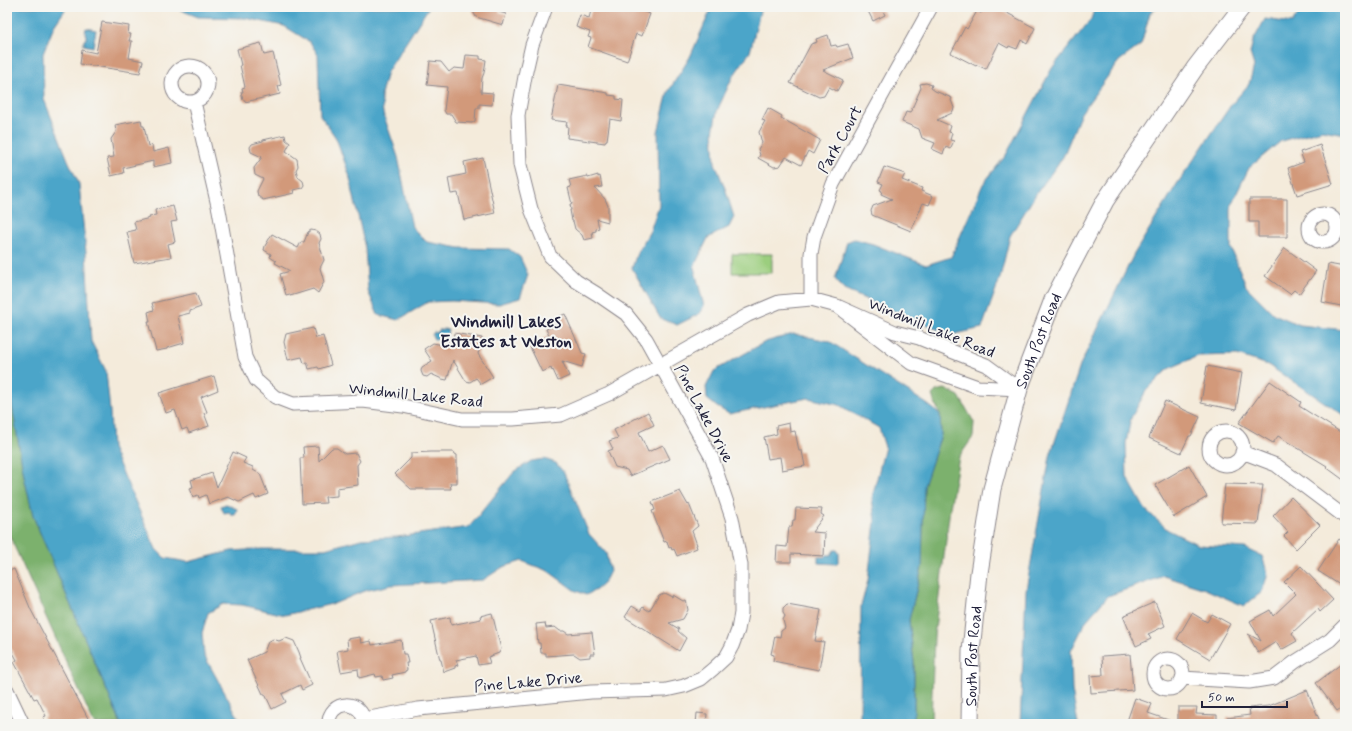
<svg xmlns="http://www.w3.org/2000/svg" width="1352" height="731" font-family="Mynerve,sans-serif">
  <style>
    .green { fill: #9bce7e; stroke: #5e785c }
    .forest { fill: #7cb16d; stroke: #4f6a54 }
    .water { fill: #4ba5c9; stroke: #366482 }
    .building { fill: #d2997a }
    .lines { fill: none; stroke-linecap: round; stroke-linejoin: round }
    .minor-casing { stroke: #8b868b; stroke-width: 15 }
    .tertiary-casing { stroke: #8b868b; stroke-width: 19 }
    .minor { stroke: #fff; stroke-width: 13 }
    .tertiary { stroke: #fff; stroke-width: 17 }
    .labels { text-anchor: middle; stroke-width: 4; stroke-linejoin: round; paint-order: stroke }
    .street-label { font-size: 16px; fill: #22223b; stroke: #f6f6f2 }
    .neighbourhood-label { font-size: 17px; font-weight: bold; fill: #22223b; stroke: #f6f6f2 }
  </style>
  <rect width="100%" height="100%" fill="#f6f6f2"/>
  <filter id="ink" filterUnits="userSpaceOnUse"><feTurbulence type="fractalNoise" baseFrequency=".025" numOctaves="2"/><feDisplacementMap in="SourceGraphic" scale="8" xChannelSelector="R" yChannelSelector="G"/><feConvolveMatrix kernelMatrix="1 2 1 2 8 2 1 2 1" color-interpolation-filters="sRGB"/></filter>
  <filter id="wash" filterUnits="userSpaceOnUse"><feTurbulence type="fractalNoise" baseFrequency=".012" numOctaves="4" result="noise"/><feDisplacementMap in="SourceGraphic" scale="16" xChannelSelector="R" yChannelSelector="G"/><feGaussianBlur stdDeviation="0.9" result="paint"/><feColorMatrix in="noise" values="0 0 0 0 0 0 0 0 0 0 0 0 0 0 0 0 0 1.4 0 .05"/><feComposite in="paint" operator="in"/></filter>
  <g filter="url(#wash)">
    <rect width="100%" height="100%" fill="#f4ebdb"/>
    <path class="green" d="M732,254H772V273H732Z"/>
    <path class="forest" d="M7,361L11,399L24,476L33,516L121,724H94L7,530Z
      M945,389L959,396L974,422L973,437L959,457L950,508L934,637L931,724H914V663L909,620L922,567L924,486L941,435L940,414L934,401L932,395L936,391Z"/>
    <path class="water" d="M7,7H67L54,26L43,54L44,99L68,160L79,184L86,252L91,341L106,371L110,411L112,448L156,549L165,558L188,562L231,551L262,549H325L361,539L397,537L469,527L514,472L531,461L544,459L556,463L564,473L589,534L606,553L610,571L604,583L596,590L586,595L574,590L548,571L522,561L503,567L483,580L391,585L364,591L336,603L285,615L242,605L223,604L208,613L202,633L204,655L242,724H121L33,516L24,476L11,399L7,361Z
      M173,7H429L387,72L381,94L383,113L398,157L412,227L427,242L460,248L509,249L520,257L528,275L520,298L499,304L452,301L428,302L398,320L378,315L368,291L365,248L349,174L336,138L320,115L318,55L310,42L284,26L245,18L198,17Z
      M712,7H761L750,52L732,78L717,111L713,132L715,163L726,191L734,217L729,227L708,238L694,267L704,306L699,314L677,325L660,318L632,268L637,253L650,231L659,205L658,132L668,92L690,57Z
      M1095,7H1158L1150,13L1141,45L1119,61L1081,113L1063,157L1036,194L1010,236L1000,278L982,328L951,335L844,290L835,279L847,242L854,239L873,244L926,265L951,257L983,184L1006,155L1052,68L1091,19Z
      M1303,7H1345V134L1322,130L1281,141L1249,168L1231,205V248L1246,286L1274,314L1300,325L1345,330V416L1268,365L1237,355L1198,356L1168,369L1146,391L1131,418L1126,443L1127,477L1145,509L1168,530L1199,545L1245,548L1262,556L1268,574L1262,592L1244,606L1205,589L1164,576L1108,596L1086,621L1071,651L1072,690L1078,724H1020L1026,590L1050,456L1081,363L1134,254L1177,184L1231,105L1249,84L1254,66L1250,53L1253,41L1265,19L1292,23Z
      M86,28L96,30L93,47L84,45V40L86,39V35L85,34Z
      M444,329L448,330L447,335C444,337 439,337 436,340L434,339L432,335L434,332L437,333L439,330Z
      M793,334L829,341L927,404L940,414L941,435L924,486L922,567L909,620L914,663V724H860L861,606L868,580L875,521L872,498L885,447L879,428L839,405L808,398L729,414L717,407L707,399L706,387L714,371L765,342Z
      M226,504L237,509L235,515H231L229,512L224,513L221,506Z
      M834,550H837L839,553V561L836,564L818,563V557H824L826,555H831Z"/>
    <g id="blocks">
      <path class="building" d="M471,7H501L499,12L506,14L503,25L476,17Z
        M592,7H630L650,14L642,36L636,34L627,61L588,47L591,38L588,37L590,32L576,27L580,15L589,18Z
        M866,7H881L885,15L873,21Z
        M984,7H996L1035,28L1027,44L1021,40L1017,49L1009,46L1008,48L999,43L986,69L977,65L976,66L951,53L965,27L967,29L977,11L981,13Z
        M102,22L129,26L128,34H131L129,41H132L129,58L143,61L140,73L80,64L82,50L96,53Z
        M828,35L831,46L836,45L837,47L848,44L853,58L823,70L843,80L837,91L829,87L824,96L819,97L790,83L811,44L817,42L816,39Z
        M261,43L264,55L273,53L281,85L278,86L280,94L245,102V100H243L241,92H243L242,88L245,87L240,65H241L237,49Z
        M466,55L480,56V59L486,60L484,73L482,78L481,92L493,93L492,105L479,104V108H476L475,121L472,123L456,122L451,114H446L444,110L447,87L427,85L430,61L441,62L449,72L454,68L464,69Z
        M926,83L932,85L931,88L935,91L952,98L951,100L954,108L952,113L937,120L951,126L949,132L952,133L950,140L954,141L950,149L946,147L943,154L932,149L935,143L922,138L919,129L902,122L906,112L910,113L921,88L920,84Z
        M558,85L608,93V95L616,96V99L623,100L621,121L610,119L607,140H606L605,143L567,138L568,126H566L567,122L551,120Z
        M768,108L782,116L781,118L820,140L813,154L808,151L801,165L786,157L780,166L774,167L758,158L760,155L758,149L762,143L759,132L765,121L762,120Z
        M141,120L142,126H144L148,146L152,145L153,152L169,148L172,163L153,167V161L123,168L124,173L111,176L107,158L114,157L111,139L116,132L115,125Z
        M285,135L286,140L290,143L286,151L297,159L298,166L296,170L298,177L303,181L304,185L302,188L293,190L294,193L263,200L258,196L257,191L263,179L255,175L254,168L262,157L251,152L250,147L252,144L263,141V140Z
        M1320,145L1333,184L1297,195L1288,168L1304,162L1300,152Z
        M483,158L495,213L464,220L458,193L451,194L448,178L466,174L464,162Z
        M884,167L905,174L902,180L922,188L921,191L933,196L929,205L923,203L911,231L872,215L871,211L873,206L892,199L881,194L882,191L880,190L883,184L878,182Z
        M598,175V177L600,176L602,187L595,188L605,199L608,206V222L597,219L599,228L596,229V231L592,232L593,238L584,240L582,235L575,229L573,221H572L570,210H571L570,204H572L568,188L571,187L569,180L587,176L588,178Z
        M1249,199H1287V237H1258V222H1249Z
        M173,206L177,221L171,222L175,242L168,244L171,257L134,263L127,232L136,230L134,222L150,218L149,216L156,215L155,210Z
        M311,230L316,231L320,234L321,239L319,243L324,260L320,268L324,282L318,293L313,289L290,296V294L286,295L280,274L290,271L275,263L276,261L270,257L271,254L264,250L265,246L272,234L298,248L301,242H304L308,232Z
        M1285,248L1316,271L1299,294L1294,290L1290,294L1265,276Z
        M1328,264L1345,267V294H1343L1341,306L1322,302Z
        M196,293L201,307L190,311V313L178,316L184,343L167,348V349L156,351L148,322H150L148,312L154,310L152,303Z
        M565,314L582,353L586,354L582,367L562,361L569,376L558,381L553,370L552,371L551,368L542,372L529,345L549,336L546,329L552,327L549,321Z
        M313,328L316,338L323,336L331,365L319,369L318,367L309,369L307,362L304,363L302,357L288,360L284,342L286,334Z
        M454,333L482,338L478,354L493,377L481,384L476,378L470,382L466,381L453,360L447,380L442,379L431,374L427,377L423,376L421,371L422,367L432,361L424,349L433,343L443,345L453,338Z
        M1207,366L1242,373L1236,410L1201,403Z
        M214,376L218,390L201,397L207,412L204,413L209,426L189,433L187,428L182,430L175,410L166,413L159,393Z
        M1270,381L1301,402L1299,406L1345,435V481L1326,467L1327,466L1278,436L1273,443L1239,423Z
        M1165,401L1200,417L1191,436H1189L1181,453L1149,438Z
        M648,412L654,425L639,432L648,452L663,445L670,459L630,476L627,470L615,467L608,451L613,449L609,441L618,438L614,430Z
        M789,423L790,432L795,431L799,451H802L805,466L782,470L780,457L768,459L764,437L777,434L776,426Z
        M318,446L319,461L332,448H337L345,454L356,453L360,461L357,465L358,485L337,488V496L325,497L326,503L302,504L300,458H304L303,447Z
        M233,452L246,458L243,463L253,467V470L260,474L268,494L256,499L254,495L239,502L228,497L209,504L206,495L199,498L198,495L193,497L190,488L193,487L191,480L212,473L217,487Z
        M431,452H454L455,454L457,455V483H450L451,489H411L395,474L411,458V453Z
        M1189,465L1207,497L1174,517L1155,485Z
        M1225,484L1263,485L1258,524L1221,523Z
        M680,491L688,505L689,504L698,526L692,531L697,545H696L697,548L677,556L674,549L672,550L671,547L669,548L667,541L664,542L652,511L655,510L652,502Z
        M1291,497L1320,525L1296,549L1284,536L1288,532L1273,516Z
        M796,508L822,509L821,514L824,516L812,532L825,533L824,556L791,554V562H776L777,546L787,547L789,527H792L793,520H795Z
        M1339,539L1345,543V577L1340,585L1318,571Z
        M1301,566L1333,600L1320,612L1318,609L1292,633L1297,641L1281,650L1276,642L1258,653L1248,634L1261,641L1250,621L1270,610L1273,616L1296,594L1284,582Z
        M14,569L31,610L91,724H47L43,717L46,716L37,698L34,699L14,662L17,660L7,641V572Z
        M664,593L672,597L673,595L683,601L686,600L688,610L683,619L669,623L679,629L678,631L686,638L679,651L625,617L632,606L640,611L643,607L649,611L659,595Z
        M1155,602L1165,626L1148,634L1151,639L1136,646L1123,616Z
        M787,604L821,610L815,641L824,642L819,670L773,661L774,655L771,654L775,636L780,637L781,631L785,628L783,620L785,616L783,613V608Z
        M492,613L501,649L499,653L488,657L490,663L478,665L476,656L456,660L458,665L455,666V668L444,672L441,660H440L431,621L450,617L451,625L481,619L480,616Z
        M1192,613L1207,622L1212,614L1230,624L1210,659L1177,639Z
        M545,623L546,628L555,627L560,631H564L568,634L592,632L595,654H590V657L580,658L574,654L546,656V653H541L540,643H538L536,624Z
        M360,637L361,643L371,641L372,645L401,640L403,654H406L408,663H406L407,670L405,671V672L392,675L393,678L383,680L382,676L376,677L375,674L359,678L358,669L341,672L337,651L348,649L347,639Z
        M286,638L294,641L299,652L301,658H300L312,685L302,690L300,685L282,694L286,702L272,709L265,694H263L247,660L264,652L268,642L273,639L279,641Z
        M1130,654L1133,690L1091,693L1090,676L1103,675L1102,656Z
        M1345,661V705L1337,711L1316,683Z
        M1307,690L1321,724H1227V718L1250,715L1249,708L1269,706Z
        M1135,698L1152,704L1148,713L1177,723V724H1126Z
        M1178,707H1197L1196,714L1217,715V724H1178Z
        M697,713L707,714L706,724H696Z"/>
    </g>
  </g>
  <g filter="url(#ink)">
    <use href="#blocks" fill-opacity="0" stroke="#8b868b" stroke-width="1"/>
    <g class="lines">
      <g class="minor-casing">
        <path id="minor" d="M172 84a18 18 0 1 1 36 0a18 18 0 1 1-36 0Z
          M194,102L219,210L245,357L256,380L275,397L293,404L363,401L403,406L462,419H513L561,415L609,394L748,315L779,302L811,299L837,306L895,332L919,338L986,365L1019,389L978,387L911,363L837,306
          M1309 228a14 14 0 1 1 28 0a14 14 0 1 1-28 0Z
          M811,299V254L814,237L833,184L931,7
          M1209 448a17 17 0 1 1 34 0a17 17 0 1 1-34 0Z
          M1242,452L1276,465L1345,517
          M1153 674a15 15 0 1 1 30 0a15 15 0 1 1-30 0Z
          M1182,678L1249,682L1274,678L1295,662L1330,640L1345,625
          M7,690L23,724
          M364,719L418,709L481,703L591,692L666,690L684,686L701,679L713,669L726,657L732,646L738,630L741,613V565L732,518L712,458L646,339L626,314L597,294L576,281L550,256L531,209L520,165L518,115L526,71L532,45L546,7
          M329,724C328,699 364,698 364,724"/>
      </g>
      <g class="tertiary-casing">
        <g id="tertiary">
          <path id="s1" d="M970,724L971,651L979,573L992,489L1019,389L1053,300L1105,201L1195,68L1242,7"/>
        </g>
      </g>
      <use href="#minor" class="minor"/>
      <use href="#tertiary" class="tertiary"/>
    </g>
  </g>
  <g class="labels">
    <g class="street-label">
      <text transform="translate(839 139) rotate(-61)" y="6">Park Court</text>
      <text transform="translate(932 327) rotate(22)" y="6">Windmill Lake Road</text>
      <text dy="6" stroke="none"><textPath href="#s1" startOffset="392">South Post Road</textPath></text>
      <text transform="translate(416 394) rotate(6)" y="6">Windmill Lake Road</text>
      <text transform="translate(705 413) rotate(62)" y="6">Pine Lake Drive</text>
      <text dy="6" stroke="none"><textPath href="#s1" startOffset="68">South Post Road</textPath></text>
      <text transform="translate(528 681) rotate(-5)" y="6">Pine Lake Drive</text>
    </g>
    <g class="neighbourhood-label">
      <text x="506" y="327">Windmill Lakes<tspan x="506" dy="20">Estates at Weston</tspan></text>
    </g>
  </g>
  <rect width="1352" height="731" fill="none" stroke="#f6f6f2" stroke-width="24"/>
  <path d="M1202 701v6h85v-6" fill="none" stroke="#22223b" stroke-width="2"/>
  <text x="1208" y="701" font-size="12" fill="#22223b" stroke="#f6f6f2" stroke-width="3" paint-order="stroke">50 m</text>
</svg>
